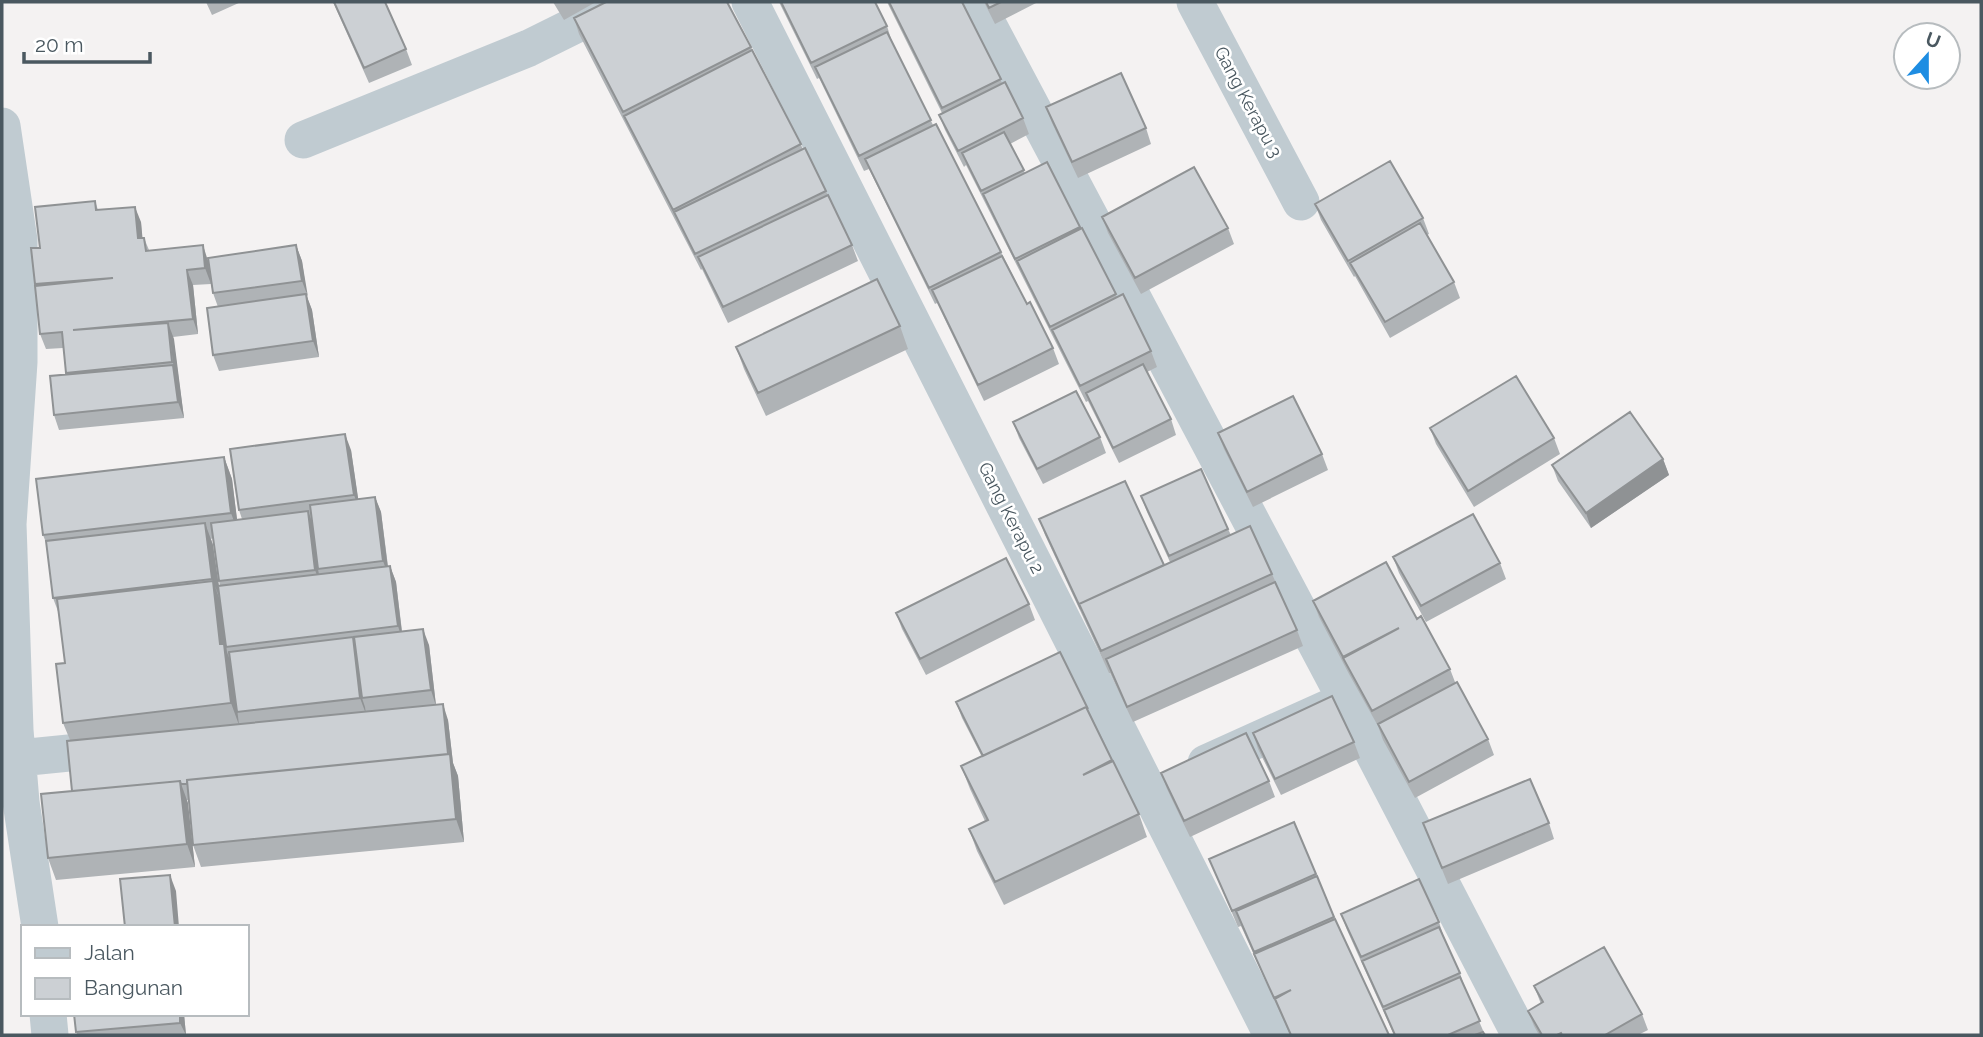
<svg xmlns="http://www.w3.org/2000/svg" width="1983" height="1037" font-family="Raleway,sans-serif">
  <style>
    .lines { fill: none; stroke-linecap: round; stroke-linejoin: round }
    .street { stroke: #c0cbd1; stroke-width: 37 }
    .wall { fill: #afb3b6; fill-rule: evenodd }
    .shaded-wall { fill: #8f9294 }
    .building { fill: #ccd0d4; stroke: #8f9294; stroke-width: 2 }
    .labels { text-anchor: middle; stroke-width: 5; stroke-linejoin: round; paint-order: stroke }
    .street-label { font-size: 18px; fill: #4a5860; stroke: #fff }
  </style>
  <rect width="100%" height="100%" fill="#f4f2f2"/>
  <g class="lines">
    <path class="street" d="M750,2L1272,1035
      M976,2L1346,700
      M1195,2L1301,202
      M2,126L19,240V362L8,524L15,730L21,802L40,927
      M303,140L529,48L622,2
      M19,758L119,748
      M1206,763L1346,700L1520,1035
      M48,1014L50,1035"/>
  </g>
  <path class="wall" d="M206,2H241L212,15Z
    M333,2H385L406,49L412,65L369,83Z
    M553,2H596L564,20Z
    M779,2H875L887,26L892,42L933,125L1001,252L1027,304L1053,348L1059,364L984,401L937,303L935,304L869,169L864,171L819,78L817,79Z
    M887,2H962L1002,83L1023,118L1029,134L1010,144L1025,173L1047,162L1080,229L1082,228L1117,297L1151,351L1157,367L1147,372L1171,419L1176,435L1119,463L1088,401L1086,402L966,165L964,167L945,130L939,115L942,113Z
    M984,2H1038L995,24Z
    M574,18L751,47L803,149L805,148L852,245L858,261L728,323L702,269L701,270L579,34Z
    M1046,107L1146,128L1151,144L1078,178L1052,123Z
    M95,201L98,210L141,222L142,238H144L149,250L208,260L296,245L302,261L307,297L312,310L319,357L219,371L213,355L218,307L213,293L211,284L193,285L198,334L173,337L184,418L59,430L54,415L67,375L63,348L46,349L40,334L35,284L40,248Z
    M1315,204L1423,218L1429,234L1427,235L1454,282L1460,298L1390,338L1355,276L1354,277L1321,220Z
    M1102,217L1228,228L1234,244L1141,294L1108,233Z
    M900,326L908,349L766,416L744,369L736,347Z
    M1013,422L1100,437L1106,453L1043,484L1019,438Z
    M1430,428L1554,438L1560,454L1474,507L1436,444Z
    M1218,433L1322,454L1328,470L1253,507L1224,449Z
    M351,450L358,499L375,497L381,512L388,566H390L396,582L402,631L429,645L436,705L448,720L453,763L458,776L464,842L201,867L193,845L189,800H187L195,867L56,880L48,858L72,791L70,740L63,723L65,663L59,614L53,598L47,545L43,535L224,457L232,479L237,520L242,519L239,510ZM213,538L219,581L220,586H219L213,545L211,539Z
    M1663,459L1669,475L1591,528L1558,481L1552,465Z
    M1141,496L1228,529L1231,535L1272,574L1297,630L1303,646L1133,722L1110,673H1109L1045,535L1039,519L1164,565L1170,562L1147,512Z
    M1393,557L1500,563L1506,579L1426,622L1399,573Z
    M1313,601L1417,619L1450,669L1455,682L1488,739L1494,755L1415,798L1383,740L1378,726L1349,674L1319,617Z
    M1029,604L1035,620L926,675L902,629L896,613Z
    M956,702L1088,709L1139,814L1147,837L1004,905L977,851L969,829L985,821L970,789L961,766L982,757L962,718Z
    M1253,733L1354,742L1360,758L1281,795L1258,749Z
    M1161,773L1269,781L1275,797L1190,837L1167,789Z
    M1294,822L1335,919L1389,1035H1290L1241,926L1238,927L1209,859Z
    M1423,823H1549L1554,839L1448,884Z
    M1341,914L1439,922L1444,938L1460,973L1465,989L1485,1035H1394L1347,930Z
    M1534,986L1642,1014L1648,1030L1638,1035H1539L1534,1026L1528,1011L1541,1004Z
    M74,1014H184L186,1035H77Z"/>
  <path class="shaded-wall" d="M135,207L141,222L144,254L138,238Z
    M203,245L208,261L211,284L205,268Z
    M296,245L302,261L308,297L302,281Z
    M187,270L193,285L198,334L193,319Z
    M306,294L312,310L319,357L313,341Z
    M168,323L174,339L184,418L178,402Z
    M345,434L351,450L360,511L354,495Z
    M224,457L232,479L239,535L231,513Z
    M1663,459L1669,475L1591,528L1586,513Z
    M375,497L381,512L389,577L383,561Z
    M308,511L314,527L318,569L321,586L315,570Z
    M205,523L213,545L221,601L212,579Z
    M390,566L396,582L403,642L398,626Z
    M213,581L221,603L227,652L232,666L239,725L231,703L220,644Z
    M423,629L429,645L436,706L431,690Z
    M353,637L359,653L362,698L365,707L366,714L360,698Z
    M443,704L448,720L453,763L458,776L464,842L456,819Z
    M180,781L188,803L195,867L187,844Z
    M170,875L176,891L179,927H175Z
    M180,1014H184L186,1035L180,1023Z"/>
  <path class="building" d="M334,2H385L406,49L364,68Z
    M606,2H727L751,47L623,112L574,18Z
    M781,2H875L887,26L811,63Z
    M889,2H962L1001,79L942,108Z
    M986,2H1001L989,8Z
    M887,32L931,120L859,156L815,67Z
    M752,50L801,144L673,210L624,116Z
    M1121,73L1146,128L1072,162L1046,107Z
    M1005,82L1023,118L958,151L939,115Z
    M936,124L1001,252L929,288L865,159Z
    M1004,132L1024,170L981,191L962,153Z
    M805,148L826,191L695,254L674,212Z
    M1390,161L1423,218L1348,261L1315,204Z
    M1047,162L1080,227L1015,259L983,194Z
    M1194,167L1228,228L1135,278L1102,217Z
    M828,195L852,245L723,307L698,257Z
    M95,201L96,210L135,207L138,238H144L146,251L203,245L205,268L187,270L193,319L73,330L168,323L172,362L66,373L62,332L40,334L35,286L113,278L35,284L31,248H40L35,207Z
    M1420,223L1454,282L1385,322L1350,263Z
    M1082,228L1116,294L1050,327L1017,261Z
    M296,245L302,281L213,293L208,258Z
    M1002,256L1027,304L1030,302L1053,348L978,385L932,290Z
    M877,279L900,326L758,393L736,347Z
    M306,294L313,341L213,355L207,308Z
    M1123,294L1151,351L1080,386L1052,330Z
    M1143,364L1171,419L1113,448L1086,393Z
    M173,365L178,402L54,415L50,376Z
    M1516,376L1554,438L1468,491L1430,428Z
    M1076,391L1100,437L1037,469L1013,422Z
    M1293,396L1322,454L1247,492L1218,433Z
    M1630,412L1663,459L1586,513L1552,465Z
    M345,434L354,495L239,510L230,449Z
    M224,457L231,513L43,535L36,479Z
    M1201,469L1228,529L1169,556L1141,496Z
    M1125,481L1164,565L1079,604L1081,609L1039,519Z
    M375,497L383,561L318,569L310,505Z
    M308,511L315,570L219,581L211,523Z
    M1473,514L1500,563L1421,606L1393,557Z
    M205,523L212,579L53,598L46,541Z
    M1250,526L1272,574L1101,651L1079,604Z
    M1006,558L1029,604L920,659L896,613Z
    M1386,562L1417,619L1421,616L1450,669L1372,711L1343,658L1399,628L1343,657L1313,601Z
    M390,566L398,626L226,647L218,586Z
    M213,581L220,644H224L231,703L63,723L56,664L65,663L57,599Z
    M1275,582L1297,630L1127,707L1106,659Z
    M423,629L431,690L362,698L354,637Z
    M353,637L360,698L237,712L229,652Z
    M1060,652L1088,709L1086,707L983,756L956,702Z
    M1457,682L1488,739L1409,782L1378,724Z
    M1332,696L1354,742L1275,779L1253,733Z
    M443,704L448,754L187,780V784H181L180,781L72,791L67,741Z
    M1086,707L1112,760L1083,775L1113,761L1139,814L995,882L969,829L988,820L961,766Z
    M1246,733L1269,781L1184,821L1161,773Z
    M450,754L456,819L193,845L187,780Z
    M1530,779L1549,823L1442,868L1423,823Z
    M180,781L187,844L48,858L41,794Z
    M1294,822L1316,874L1232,911L1209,859Z
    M170,875L175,927H125L120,879Z
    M1317,876L1334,917L1254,952L1236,911Z
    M1419,879L1439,922L1361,957L1341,914Z
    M1335,919L1389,1035H1291L1275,999L1291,990L1274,998L1254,954Z
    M1439,927L1460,973L1383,1007L1362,961Z
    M1604,947L1642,1014L1605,1035H1562L1561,1033L1557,1035H1542L1528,1011L1543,1002L1534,986Z
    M1460,977L1480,1021L1448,1035H1395L1384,1010Z
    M74,1014H180V1023L76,1032Z
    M1483,1032L1485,1035H1475Z"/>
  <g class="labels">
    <g class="street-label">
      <text transform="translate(1248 102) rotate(62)" y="6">Gang Kerapu 3</text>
      <text transform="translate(1011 518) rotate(63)" y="6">Gang Kerapu 2</text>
    </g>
  </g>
  <rect width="1983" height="1037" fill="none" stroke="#4a5860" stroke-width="7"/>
  <rect x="21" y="925" width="228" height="91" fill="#ffffff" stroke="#b7bcbf" stroke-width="2"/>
  <rect x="35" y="948" width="35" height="10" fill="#c0cbd1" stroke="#b7bcbf" stroke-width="2"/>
  <text x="84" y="960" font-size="21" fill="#4a5860">Jalan</text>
  <rect x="35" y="978" width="35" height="21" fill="#ccd0d4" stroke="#b7bcbf" stroke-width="2"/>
  <text x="84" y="995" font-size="21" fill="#4a5860">Bangunan</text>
  <g transform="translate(1927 56) rotate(21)"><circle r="33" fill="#ffffff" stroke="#b7bcbf" stroke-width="2"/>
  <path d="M0-5L12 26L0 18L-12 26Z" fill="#1e8de2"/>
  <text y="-10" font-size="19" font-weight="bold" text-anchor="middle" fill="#4a5860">U</text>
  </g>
  <path d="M24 52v10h126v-10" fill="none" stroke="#4a5860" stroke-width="3.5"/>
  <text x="35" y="52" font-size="21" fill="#4a5860" stroke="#ffffff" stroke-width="5" paint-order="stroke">20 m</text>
</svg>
